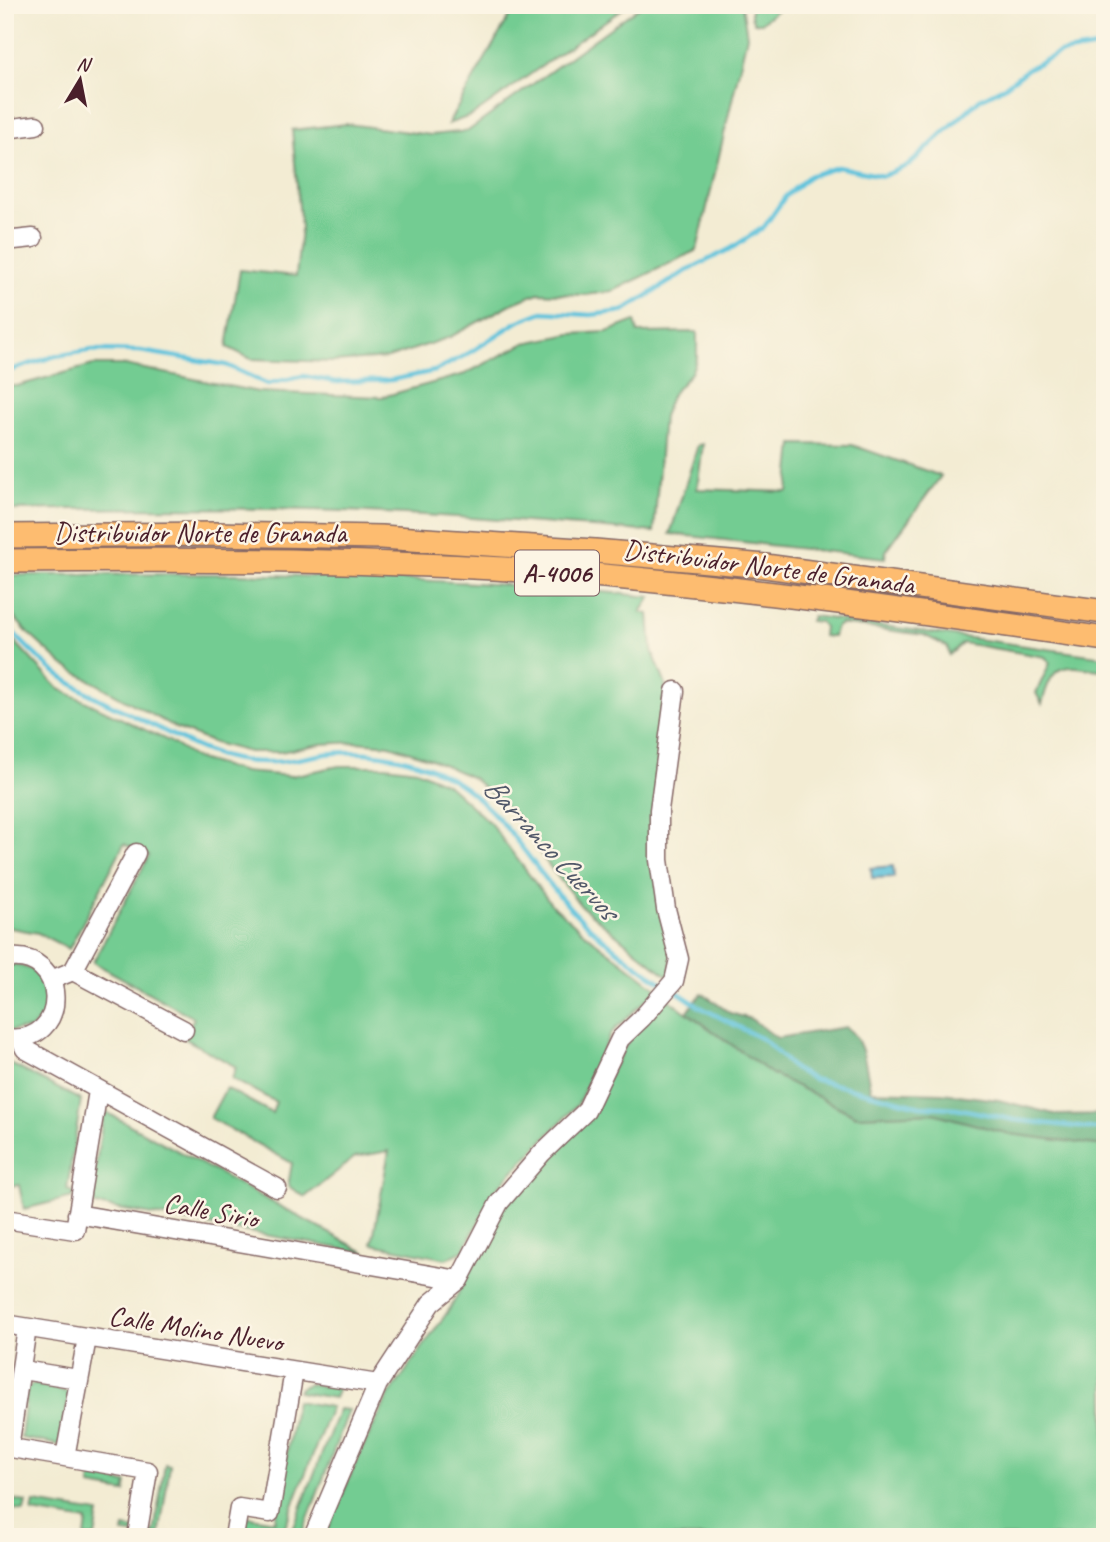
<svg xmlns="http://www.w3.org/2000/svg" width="1110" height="1542" font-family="Caveat,sans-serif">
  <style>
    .green { fill: #73cc92; stroke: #5e765e; stroke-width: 2 }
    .forest { fill: #5eb07c; stroke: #546854; stroke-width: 2 }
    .water { fill: #5ec3dc; stroke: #547184; stroke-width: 2 }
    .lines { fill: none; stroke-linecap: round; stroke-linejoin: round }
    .stream { stroke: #5ec3dc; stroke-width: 4.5 }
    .minor-casing { stroke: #856766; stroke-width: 21 }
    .major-casing { stroke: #856766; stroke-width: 26 }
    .minor { stroke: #fff; stroke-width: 18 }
    .major { stroke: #fdbc70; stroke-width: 23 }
    .labels { text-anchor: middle; stroke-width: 5; stroke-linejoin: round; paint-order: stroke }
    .shield { fill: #fcf5e5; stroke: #7f5f63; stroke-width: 2 }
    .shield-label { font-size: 26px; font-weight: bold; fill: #4a1f2b }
    .street-label { font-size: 28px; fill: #4a1f2b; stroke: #fcf5e5 }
    .water-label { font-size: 30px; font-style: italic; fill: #515869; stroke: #fcf5e5 }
  </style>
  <rect width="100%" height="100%" fill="#fcf5e5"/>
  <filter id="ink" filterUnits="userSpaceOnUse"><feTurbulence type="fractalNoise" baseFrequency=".0143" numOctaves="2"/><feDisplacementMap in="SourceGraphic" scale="14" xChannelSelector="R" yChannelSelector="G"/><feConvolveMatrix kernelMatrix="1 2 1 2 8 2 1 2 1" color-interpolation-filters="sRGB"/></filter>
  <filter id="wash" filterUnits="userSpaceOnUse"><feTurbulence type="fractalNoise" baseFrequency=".00686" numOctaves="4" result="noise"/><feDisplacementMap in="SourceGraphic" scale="28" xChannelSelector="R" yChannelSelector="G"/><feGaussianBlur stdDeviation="1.57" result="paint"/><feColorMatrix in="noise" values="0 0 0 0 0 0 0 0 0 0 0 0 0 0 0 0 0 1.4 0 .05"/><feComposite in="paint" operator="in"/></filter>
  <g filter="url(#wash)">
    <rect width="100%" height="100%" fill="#f3ecd3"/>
    <path class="green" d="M510,5H628L473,115L448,124L509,17Z
      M642,5H742L747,36L697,250L613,291L586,295L538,293L511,304L450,337L388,358L333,362L251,359L227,347L240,270L296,276L301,229L292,130L347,124L431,135L468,131Z
      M751,5H783L761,23H754L751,16Z
      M635,321L638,333L697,332V358L691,373L672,394L663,416L654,532C539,523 424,513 309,510C208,507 106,508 5,510V386H17L93,365H125L258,392L382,397L465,374L525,343L571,334L607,332Z
      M703,444L697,489L788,492L793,444L852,445L941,476L886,551L885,558L670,534L698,445Z
      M234,574C373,578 513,582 651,597L641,612L649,614L652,650L665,683L668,711L654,815L672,948L670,978L581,906L547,863L516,816L473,778L431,759L390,745L357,742L321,744L280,752H249L214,743L176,728L63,665L28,633L5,607V575Z
      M812,616L1105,657V671C1065,665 1053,659 1042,704L1036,693L1050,663L1045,657L963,643L949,655L948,647L924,635L840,624L835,628L833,637L823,636L824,627L820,622L810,621Z
      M5,631L59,689L169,741L195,758L244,772L291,776L339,766H385L417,770L447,784L490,823L552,905L583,932L658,989L611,1033L578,1104L497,1188L463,1251L446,1259L372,1244L389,1151L355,1157L305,1197L288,1186L292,1163L210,1118L226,1088L272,1113L276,1102L232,1079L236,1067L184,1038L194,1018L93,962L149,856L124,844L69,949L38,933L5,927Z
      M15,964L36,971L48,990L47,1012L31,1029L5,1031V966Z
      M668,999L772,1074L856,1116L933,1113L1010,1134L1105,1146V1537H325L359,1455L389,1395L451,1307L509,1196L594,1101L631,1036Z
      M5,1061L81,1100L67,1190L74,1192L73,1197L24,1209L19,1185L5,1186Z
      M104,1111L366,1253L90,1204Z
      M33,1384L68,1392L69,1395L60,1445L21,1438L27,1388Z
      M309,1384L338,1388L334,1398L298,1392L300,1388Z
      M296,1401L331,1407L281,1537H241L244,1516L275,1521Z
      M339,1409L349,1410L301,1537H290Z
      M165,1464L170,1465L159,1537L123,1533L124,1528L154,1533Z
      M91,1477L127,1483L125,1492L90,1486Z
      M5,1498L26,1502L24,1511L5,1508Z
      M34,1503L99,1513L95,1537H85L87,1521L32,1512Z"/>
    <path class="forest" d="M702,993L730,1013L751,1019L777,1038L846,1027C866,1042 865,1068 871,1091L942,1093L999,1100L1058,1115L1105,1114V1146L1010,1134L933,1113L857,1116L772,1074L687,1012Z"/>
    <path class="water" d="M893,866L894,877L872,878L871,868Z"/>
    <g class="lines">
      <path class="stream" d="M5,372L55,356L93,350L140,351L226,365L267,384L303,376L336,382L391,380L435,371L471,352L517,322L542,312L591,315L623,311L688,270L732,248L764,227L785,197L809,176L838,167L883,176L909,165L980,99L1004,87L1029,68L1060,53L1097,47L1105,50
        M5,624C22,642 39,660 59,675C85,694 119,708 148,723C173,735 198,750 225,757C238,761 254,762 267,762C287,763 306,757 325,754C360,749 408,756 439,772C495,799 524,855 563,900C588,930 633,963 665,985
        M673,989L700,1007L764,1040L794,1069L813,1079L920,1106L956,1108L1015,1120L1105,1130"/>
    </g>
  </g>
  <g filter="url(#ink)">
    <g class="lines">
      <g class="minor-casing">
        <path id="minor" d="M5,129L36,125
          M5,241L33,238
          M5,959C68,946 74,1047 5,1038
          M73,971L136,853
          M51,980L73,971L184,1030
          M20,1039L25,1049L277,1188
          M77,1214L459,1280
          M5,1219L75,1230L98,1091
          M5,1324L378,1384
          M22,1370L78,1379
          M5,1447L148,1471L138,1530
          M9,1448L27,1328
          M65,1457L87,1338
          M234,1537L239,1508L270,1513L294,1371
          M313,1537L378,1384L431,1303L459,1280L499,1203L542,1153L586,1111L620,1039L642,1018L674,981L679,959L666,909L659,860V810L675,691"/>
      </g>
      <g class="major-casing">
        <path id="major" d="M5,536L215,534L381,537L595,551L765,566L1105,612
          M5,561C205,559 405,559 604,576C772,591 938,615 1105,639"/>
      </g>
      <use href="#minor" class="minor"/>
      <use href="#major" class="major"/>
    </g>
  </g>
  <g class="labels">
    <rect class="shield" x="515" y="550.5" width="84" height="45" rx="5"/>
    <g class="shield-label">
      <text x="557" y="582">A-4006</text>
    </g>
    <g class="street-label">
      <text x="200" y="542">Distribuidor Norte de Granada</text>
      <text transform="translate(769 566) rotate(7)" y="10">Distribuidor Norte de Granada</text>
      <text transform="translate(211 1210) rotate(10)" y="10">Calle Sirio</text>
      <text transform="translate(196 1328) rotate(9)" y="10">Calle Molino Nuevo</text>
    </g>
    <g class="water-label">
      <text transform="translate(551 848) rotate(47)" y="10">Barranco Cuervos</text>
    </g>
  </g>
  <rect width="1110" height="1542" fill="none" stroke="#fcf5e5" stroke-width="28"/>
  <g transform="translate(80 80) rotate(10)" stroke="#fcf5e5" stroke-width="5" paint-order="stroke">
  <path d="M0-5L12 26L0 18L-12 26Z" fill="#4a1f2b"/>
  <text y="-10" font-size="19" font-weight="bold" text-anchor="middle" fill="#4a1f2b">N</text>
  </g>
</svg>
